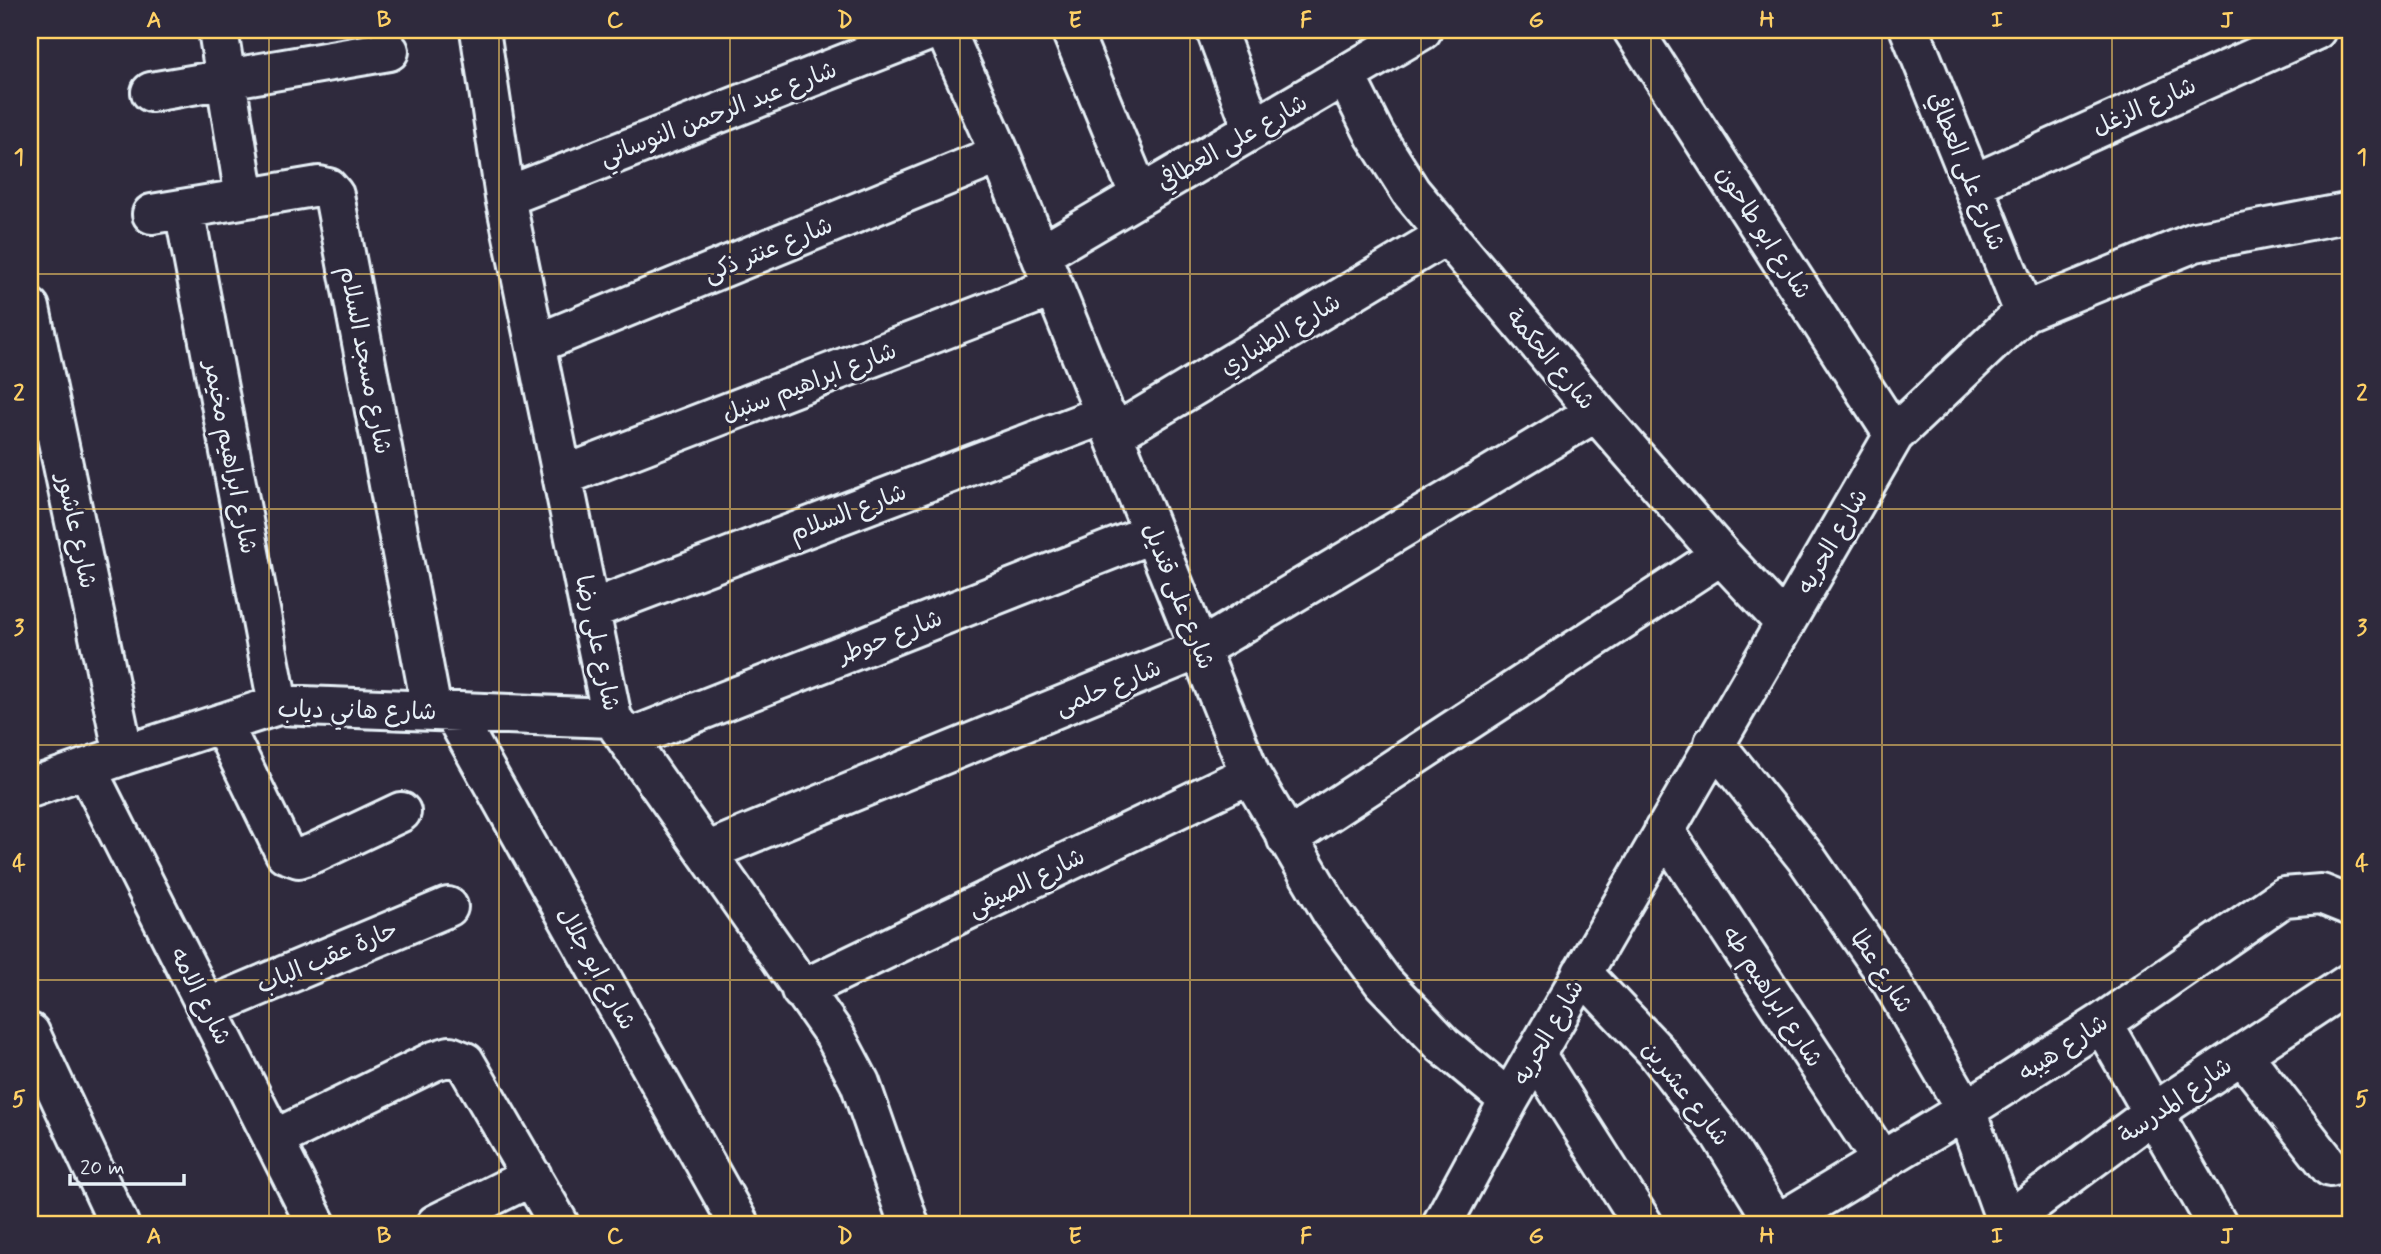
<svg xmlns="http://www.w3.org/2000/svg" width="2381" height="1254" font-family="Mynerve,'Playpen Sans Arabic',sans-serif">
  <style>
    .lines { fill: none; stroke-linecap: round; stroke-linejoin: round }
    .minor-casing { stroke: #e8f1f8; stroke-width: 44 }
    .minor { stroke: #2f2a3d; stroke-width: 38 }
    .grid { fill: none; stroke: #ffd166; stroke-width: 2; stroke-opacity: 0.55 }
    .labels { text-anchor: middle; stroke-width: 6; stroke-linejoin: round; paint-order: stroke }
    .street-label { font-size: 24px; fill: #e8f1f8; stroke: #2f2a3d }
    .neatline { fill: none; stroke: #ffd166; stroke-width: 2.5 }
    .grid-label { font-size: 23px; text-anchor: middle; font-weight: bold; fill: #ffd166 }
  </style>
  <rect width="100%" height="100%" fill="#2f2a3d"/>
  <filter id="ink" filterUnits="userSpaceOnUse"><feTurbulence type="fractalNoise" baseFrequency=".0143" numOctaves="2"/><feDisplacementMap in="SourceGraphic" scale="14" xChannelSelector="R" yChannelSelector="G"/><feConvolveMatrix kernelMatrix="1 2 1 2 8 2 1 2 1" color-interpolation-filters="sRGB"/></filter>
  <g filter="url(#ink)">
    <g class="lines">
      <g class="minor-casing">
        <path id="minor" d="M218,30L245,198
          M480,30L505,197L612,718L834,1034L860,1083L909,1224
          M945,30L1000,154L1250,774L1332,913L1383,982L1443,1045L1509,1100
          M1071,30L1140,196
          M1216,30L1253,129
          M1633,30L1894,435
          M1910,30L2024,312
          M1345,75L1375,135L1411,192L1596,412L1721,555L1784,622
          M151,92L389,51
          M1973,184L2316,30
          M505,197L931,30
          M184,209L278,705
          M152,214L319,186L328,188L334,195L432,711
          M1041,254L1422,30
          M30,308L124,755
          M536,344L1000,154
          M1114,434L1446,235
          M563,476L1054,287
          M590,610L1106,414
          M453,712L739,1224
          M222,723L285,853L299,858L314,853L401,812
          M628,739L1153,533
          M1714,743L1807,859L1891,981L1966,1110L2007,1224
          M86,768L316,1224
          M30,788L124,755L278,705L612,718
          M1664,830L1882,1161
          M1287,839L1721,555
          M706,852L1200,649L1596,412
          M1582,973L1655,1050L1720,1134L1776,1224
          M801,990L1250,774
          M207,1008L448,907
          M2102,1023L2217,1224
          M30,1033L119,1224
          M1535,1054L1643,1224
          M2242,1054L2330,1167
          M273,1140L434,1061L450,1056L465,1062L559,1224
          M436,1224L532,1176
          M1442,1224L1509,1100L1894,435L2024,312L2195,242L2351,212
          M1777,1224L1966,1110L2102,1023L2284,897L2321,894L2351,906
          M2004,1224L2153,1113L2351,982"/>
      </g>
      <use href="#minor" class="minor"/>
    </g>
  </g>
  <path class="grid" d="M269,30V1224M499,30V1224M730,30V1224M960,30V1224M1190,30V1224M1421,30V1224M1651,30V1224M1882,30V1224M2112,30V1224M30,274H2351M30,509H2351M30,745H2351M30,980H2351"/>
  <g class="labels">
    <g class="street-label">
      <text transform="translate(2144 106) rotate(-24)" y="8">شارع الزغل</text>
      <text transform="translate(718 113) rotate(-21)" y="8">شارع عبد الرحمن النوساني</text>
      <text transform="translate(1232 142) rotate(-30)" y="8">شارع على العطافي</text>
      <text transform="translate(1967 171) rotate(68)" y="8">شارع على العطافي</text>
      <text transform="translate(1764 232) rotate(57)" y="8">شارع ابو طاحون</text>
      <text transform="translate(768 249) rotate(-22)" y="8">شارع عنتر ذكى</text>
      <text transform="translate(1280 334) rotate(-31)" y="8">شارع الطنباري</text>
      <text transform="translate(1551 359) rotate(50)" y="8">شارع الحكمة</text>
      <text transform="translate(366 360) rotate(79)" y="8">شارع مسجد السلام</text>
      <text transform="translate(809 382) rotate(-21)" y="8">شارع ابراهيم سنبل</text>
      <text transform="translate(231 457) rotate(79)" y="8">شارع ابراهيم مخيمر</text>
      <text transform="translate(848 512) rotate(-21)" y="8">شارع السلام</text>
      <text transform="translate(77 531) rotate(78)" y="8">شارع عاشور</text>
      <text transform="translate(1832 541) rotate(-60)" y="8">شارع الحريه</text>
      <text transform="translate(1179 596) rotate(68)" y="8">شارع على قنديل</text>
      <text transform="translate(890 636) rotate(-21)" y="8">شارع حوطر</text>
      <text transform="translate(598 643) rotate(78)" y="8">شارع على رضا</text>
      <text transform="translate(1108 687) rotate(-22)" y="8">شارع حلمى</text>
      <text transform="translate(357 710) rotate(1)" y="8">شارع هاني دياب</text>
      <text transform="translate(1026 882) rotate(-26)" y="8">شارع الصيفى</text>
      <text transform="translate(327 957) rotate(-23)" y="8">حارة عقب الباب</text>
      <text transform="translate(597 968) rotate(61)" y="8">شارع ابو جلال</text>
      <text transform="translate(1882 971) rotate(57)" y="8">شارع عطا</text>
      <text transform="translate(201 996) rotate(63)" y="8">شارع الامه</text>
      <text transform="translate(1773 996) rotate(57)" y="8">شارع ابراهيم طه</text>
      <text transform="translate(1548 1032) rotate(-60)" y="8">شارع الحريه</text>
      <text transform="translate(2063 1047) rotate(-33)" y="8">شارع هيبه</text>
      <text transform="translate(1686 1093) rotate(52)" y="8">شارع عشرين</text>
      <text transform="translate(2175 1100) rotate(-35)" y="8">شارع المدرسة</text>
    </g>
  </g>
  <rect width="2381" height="1254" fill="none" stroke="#2f2a3d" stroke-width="77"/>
  <path d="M70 1174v10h114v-10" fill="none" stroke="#e8f1f8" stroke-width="3.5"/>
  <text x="80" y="1174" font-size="21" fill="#e8f1f8" stroke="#2f2a3d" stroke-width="5" paint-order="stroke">20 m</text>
  <rect x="38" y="38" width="2304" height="1178" class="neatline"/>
  <g class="grid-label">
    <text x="154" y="27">A</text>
    <text x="384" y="27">B</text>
    <text x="615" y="27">C</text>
    <text x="845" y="27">D</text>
    <text x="1075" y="27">E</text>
    <text x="1306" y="27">F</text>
    <text x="1536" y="27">G</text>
    <text x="1767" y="27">H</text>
    <text x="1997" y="27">I</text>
    <text x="2227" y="27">J</text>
    <text x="19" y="164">1</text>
    <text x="2362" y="164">1</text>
    <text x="19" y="400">2</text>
    <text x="2362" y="400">2</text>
    <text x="19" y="635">3</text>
    <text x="2362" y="635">3</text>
    <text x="19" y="870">4</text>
    <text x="2362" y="870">4</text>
    <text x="19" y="1106">5</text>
    <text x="2362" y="1106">5</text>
    <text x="154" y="1243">A</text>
    <text x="384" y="1243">B</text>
    <text x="615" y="1243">C</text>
    <text x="845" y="1243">D</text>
    <text x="1075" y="1243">E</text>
    <text x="1306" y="1243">F</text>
    <text x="1536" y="1243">G</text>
    <text x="1767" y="1243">H</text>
    <text x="1997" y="1243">I</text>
    <text x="2227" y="1243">J</text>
  </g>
</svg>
